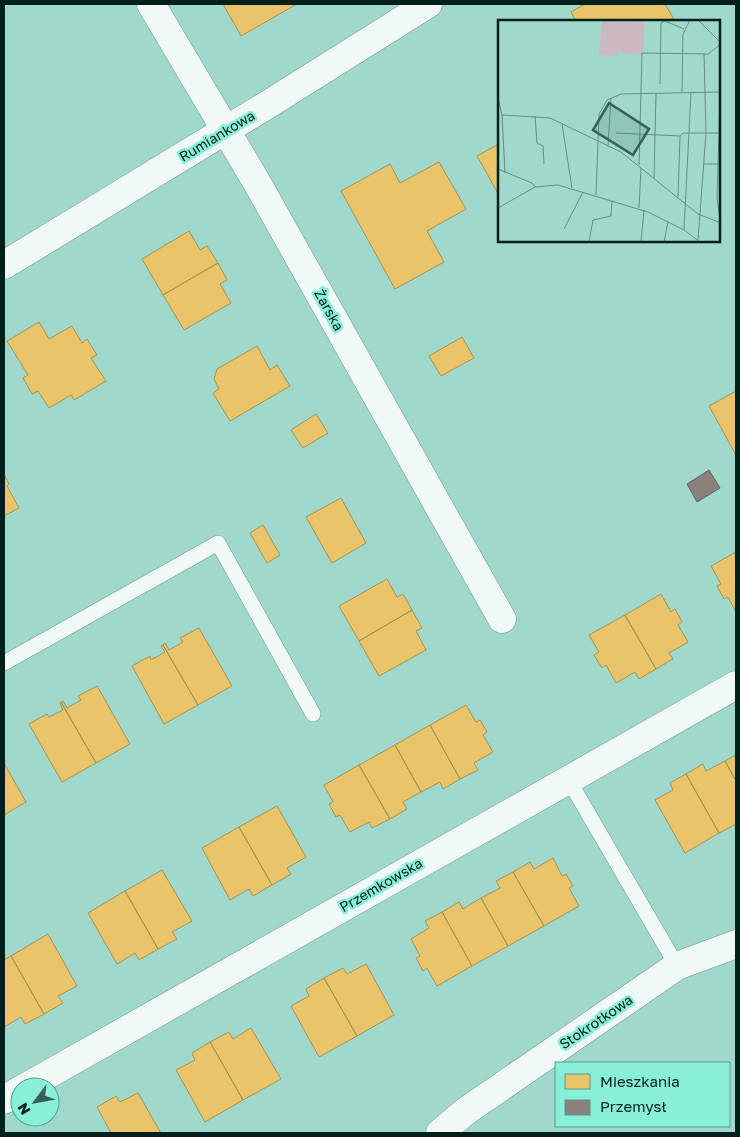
<svg xmlns="http://www.w3.org/2000/svg" width="740" height="1137" font-family="'Golos Text',sans-serif">
  <style>
    .homes { fill: #e9c46a; stroke: #a39352 }
    .industry { fill: #8a817c; stroke: #61645f }
    .lines { fill: none; stroke-linecap: round; stroke-linejoin: round }
    .lane-casing { stroke: #6c9a91; stroke-width: 16 }
    .street-casing { stroke: #6c9a91; stroke-width: 29 }
    .lane { stroke: #f1f9f7; stroke-width: 15 }
    .street { stroke: #f1f9f7; stroke-width: 28 }
    .labels { text-anchor: middle; stroke-width: 5; stroke-linejoin: round; paint-order: stroke }
    .street-label { font-size: 14px; fill: #00201a; stroke: #8aefd9 }
    .inset-road { fill: none; stroke: #618e85; stroke-width: 1 }
    .view { fill: #386058; fill-opacity: 0.15; stroke: #386058; stroke-width: 2.5 }
    .inset-edge { fill: none; stroke: #00201a; stroke-width: 2.5 }
  </style>
  <rect width="100%" height="100%" fill="#a1d8cc"/>
  <path class="homes" d="M223,4H297L241,36Z
    M585,4H665L675,21H576L571,12Z
    M499,144V195L477,156Z
    M439,162L466,209L427,231L444,262L395,289L341,191L390,164L400,183Z
    M189,231L200,250L207,246L218,263L163,295L142,259Z
    M218,263L227,280L220,284L231,303L184,330L163,295Z
    M39,322L49,339L72,326L82,343L87,339L97,355L91,358L106,381L74,400L71,395L49,408L38,391L32,394L23,378L28,375L7,341Z
    M462,337L474,358L441,376L429,356Z
    M257,346L270,370L277,365L290,386L230,421L213,393L219,389L214,379L217,369Z
    M736,391V455L709,406Z
    M316,414L328,433L303,448L291,430Z
    M4,474L9,484L7,486L19,508L4,516Z
    M341,498L366,543L332,563L306,517Z
    M263,525L280,555L267,563L250,533Z
    M736,552V612L728,597L724,599L717,586L721,584L711,566Z
    M387,579L397,597L403,594L412,610L359,641L339,606Z
    M661,594L671,612L675,609L682,622L678,625L688,642L669,653L673,659L656,669L625,615Z
    M412,610L422,628L416,631L426,650L379,676L359,641Z
    M625,615L656,669L639,679L635,672L616,683L606,665L602,668L594,655L599,652L589,635Z
    M199,628L232,686L198,705L163,645L165,643L169,650L183,642L180,638Z
    M163,645L198,705L164,724L132,666L150,656L151,660L165,652L161,646Z
    M97,686L130,744L96,763L61,702L63,701L67,708L81,700L78,696Z
    M61,702L96,763L62,782L29,724L47,714L49,717L63,710L60,703Z
    M466,705L476,722L480,720L487,732L483,735L493,752L474,763L478,770L460,779L430,725Z
    M430,725L460,779L443,789L440,782L421,792L395,745Z
    M395,745L421,792L403,802L407,809L390,819L359,765Z
    M736,755V781L725,761Z
    M725,761L736,781V824L719,833L686,774L703,764L706,771Z
    M4,763L26,802L4,815Z
    M359,765L390,819L372,828L369,822L350,832L340,815L336,817L329,804L333,802L324,785Z
    M686,774L719,833L685,853L655,800L673,790L670,783Z
    M277,806L306,857L287,868L291,874L272,885L239,827Z
    M239,827L272,885L253,896L249,889L230,900L202,848Z
    M553,858L562,876L566,874L573,886L569,888L579,906L544,926L513,872L530,862L534,869Z
    M162,870L192,921L172,932L177,939L158,949L125,891Z
    M513,872L544,926L508,946L481,898L500,888L496,881Z
    M125,891L158,949L139,960L135,953L117,964L88,913Z
    M481,898L508,946L472,966L442,912L459,902L463,909Z
    M442,912L472,966L437,986L427,968L423,971L416,958L420,956L411,939L429,928L425,921Z
    M48,934L77,986L58,996L63,1003L44,1014L11,956Z
    M11,956L44,1014L25,1024L21,1017L4,1027V960Z
    M366,964L394,1015L357,1036L324,978L343,968L347,974Z
    M324,978L357,1036L319,1057L291,1006L309,996L306,989Z
    M251,1028L281,1079L243,1100L210,1042L229,1032L233,1039Z
    M210,1042L243,1100L205,1122L176,1070L195,1060L192,1053Z
    M138,1093L161,1133H111L97,1107L116,1096L120,1102Z"/>
  <path class="industry" d="M709,470L720,488L697,502L687,484Z"/>
  <g class="lines">
    <g class="lane-casing">
      <path id="lane" d="M4,663L218,543L313,714
        M568,779L677,966"/>
    </g>
    <g class="street-casing">
      <path id="street" d="M151,4L256,181L502,619
        M4,265L267,105L428,4
        M26,1087L736,685
        M4,1100L20,1090
        M440,1133L466,1111L677,966L736,944"/>
    </g>
    <use href="#lane" class="lane"/>
    <use href="#street" class="street"/>
  </g>
  <g class="labels">
    <g class="street-label">
      <text transform="translate(217 136) rotate(-31)" y="5">Rumiankowa</text>
      <text transform="translate(329 310) rotate(61)" y="5">Żarska</text>
      <text transform="translate(381 885) rotate(-30)" y="5">Przemkowska</text>
      <text transform="translate(596 1022) rotate(-34)" y="5">Stokrotkowa</text>
    </g>
  </g>
  <g transform="translate(498 20)">
    <rect width="222" height="222" fill="#a1d8cc"/>
    <path d="M104,0H147L145,32L141,35L119,32V36L101,35Z" fill="#ccb8c2"/>
    <path class="inset-road" d="M200,0L223,23M162,64L163,3L167,1L186,9M184,72L185,14L192,0M222,77L219,179L223,205M0,78L4,95L7,153M4,95L52,98L123,132L200,194L223,203M37,96L39,123L45,126L46,144M64,104L74,168M118,113L182,116L185,113H221M110,126L113,78M206,144H223M141,145L144,33L210,34L223,24M0,149L34,163L37,167M156,158L158,74M98,175L101,94L109,80L123,74L221,72M180,177L182,116M0,188L37,167L60,165L150,192L186,210L202,222M141,188L143,148M66,209L85,172M186,210L193,72M200,220L208,113L206,34M91,222L95,200L113,196L114,180M143,222L146,190M166,222L170,202"/>
    <path class="view" d="M111,83L151,109L135,135L95,110Z"/>
    <rect width="222" height="222" class="inset-edge"/>
  </g>
  <rect width="740" height="1137" fill="none" stroke="#00201a" stroke-width="10"/>
  <rect x="555" y="1062" width="175" height="65" fill="#8aefd9" stroke="#539c8d"/>
  <rect x="565" y="1074" width="25" height="15" fill="#e9c46a" stroke="#539c8d"/>
  <text x="600" y="1087" font-size="15" fill="#00201a">Mieszkania</text>
  <rect x="565" y="1100" width="25" height="15" fill="#8a817c" stroke="#539c8d"/>
  <text x="600" y="1112" font-size="15" fill="#00201a">Przemysł</text>
  <g transform="translate(35 1102) rotate(238)"><circle r="24" fill="#8aefd9" stroke="#539c8d"/>
  <path d="M0-4L9 19L0 12L-9 19Z" fill="#386058"/>
  <text y="-8" font-size="14" font-weight="bold" text-anchor="middle" fill="#00201a">N</text>
  </g>
</svg>
